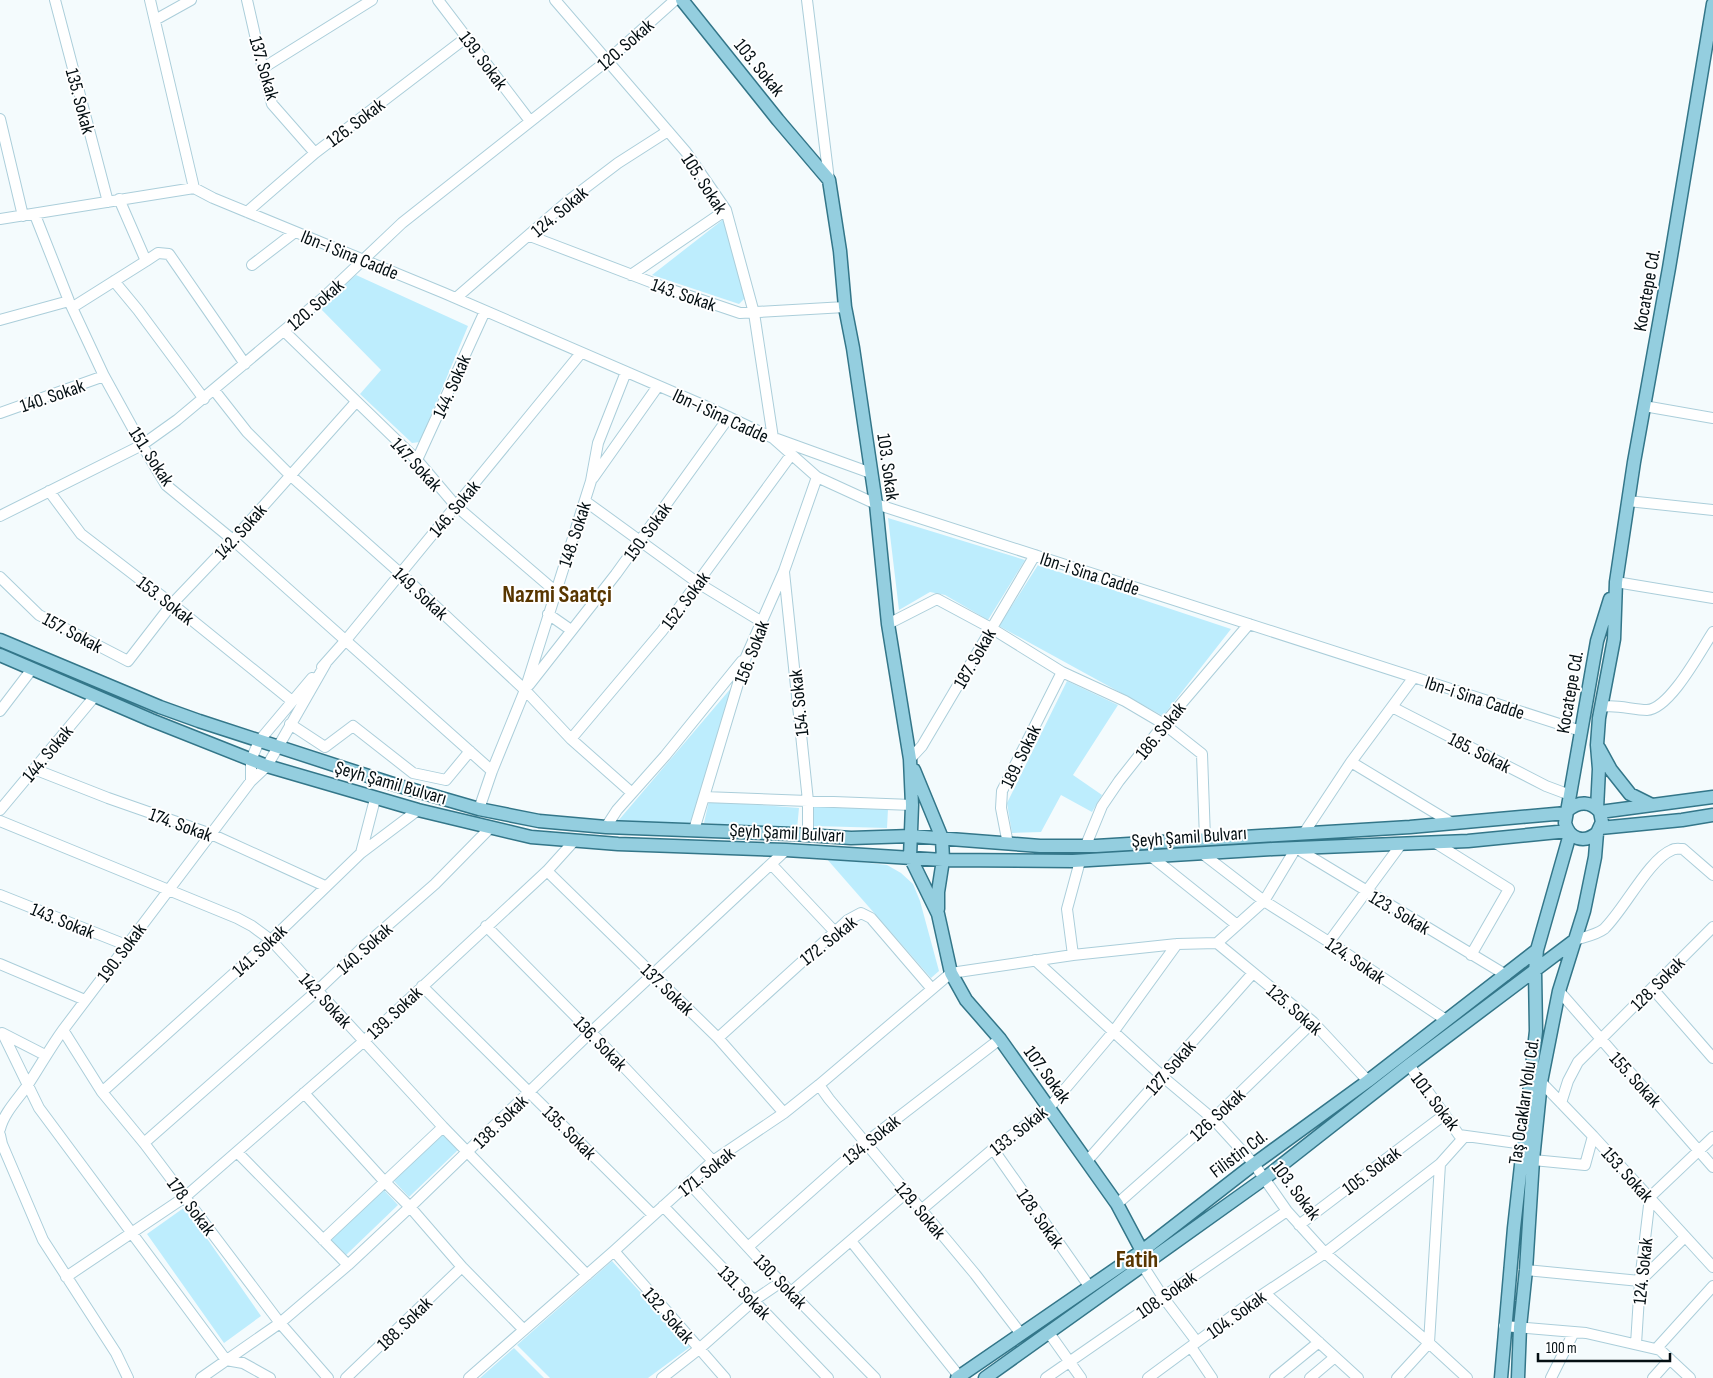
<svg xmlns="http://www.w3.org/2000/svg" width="1713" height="1378" font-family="'Sofia Sans Condensed',sans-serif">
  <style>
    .green { fill: #bdedfd }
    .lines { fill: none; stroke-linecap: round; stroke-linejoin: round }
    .minor-casing { stroke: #abceda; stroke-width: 12 }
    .major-casing { stroke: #337689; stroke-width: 15 }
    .minor { stroke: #fff; stroke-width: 10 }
    .major { stroke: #94cedf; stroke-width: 12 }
    .labels { text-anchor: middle; stroke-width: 4; stroke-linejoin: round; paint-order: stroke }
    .street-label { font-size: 19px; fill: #040f13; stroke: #fff }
    .district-label { font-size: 24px; font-weight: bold; fill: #583600; stroke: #fff }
  </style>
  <rect width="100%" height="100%" fill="#f4fbfd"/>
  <path class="green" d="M725,218L745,298L739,304L652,275Z
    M356,275L468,326L420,442L412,443L360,394L381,370L319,307Z
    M888,518L1025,560L988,620L945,595L930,592L899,610Z
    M1038,565L1231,629L1163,716L999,626Z
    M1067,681L1118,705L1073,775L1102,795L1092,812L1061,795L1041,832L1012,833L1007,803Z
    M732,687L690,825L618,821Z
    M709,801L799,808L797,829L704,823Z
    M814,806L888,809L887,828L814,826Z
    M826,858L887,865L901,873L913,884L920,901L939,971L931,978Z
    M441,1133L458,1150L409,1197L393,1180Z
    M382,1188L398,1205L346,1255L330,1239Z
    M185,1207L261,1316L224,1343L147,1234Z
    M612,1261L690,1347L648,1378H550L517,1345Z
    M514,1348L544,1378H480Z"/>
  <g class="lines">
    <g class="minor-casing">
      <path id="minor" d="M55,0L108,202
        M150,0L194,188
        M247,0L260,57L272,104L315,153
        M438,0L530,121
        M555,0L686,152L726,210L754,313L773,438
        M807,0L829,180
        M155,20L191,0
        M263,68L372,0
        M0,119L23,216
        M119,199L146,261L158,253L169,254L245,364
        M247,212L315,153L467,37
        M35,215L69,301L104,376L142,445L166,485L233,540L492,771
        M0,219L194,188L213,198L444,293L703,405L773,438L817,477L876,504L1581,731
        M530,236L669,289L740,313L845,307
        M252,265L295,232
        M631,275L726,210
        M114,281L138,310L204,399
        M456,298L568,201L618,163L668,131
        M73,307L146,261
        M0,320L69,301
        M284,331L417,460L456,506L555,591
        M214,390L247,432L290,475L400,573L525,690L571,739L632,793
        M1644,406L1713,418
        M0,413L104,376
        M777,439L871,473
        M417,460L485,311
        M593,478L658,386
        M49,491L81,534L172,604L292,701
        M585,501L698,583L762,622
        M1628,501L1713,510
        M0,516L142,445L177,420L324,297L402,223L608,60L675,0
        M784,572L808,801V834
        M0,577L39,615L128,661L172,604L233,540L356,402
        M1616,582L1713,598
        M548,614L571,630
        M888,624L937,599L991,628L1062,672L1125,701L1164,724L1202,754L1205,839
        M322,667L346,640L581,353
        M529,685L616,574L729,417
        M1392,707L1546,786L1570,795
        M1601,707C1617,704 1632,710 1647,710C1670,709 1701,650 1713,632
        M0,711L32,669
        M290,724L325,747L353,726L413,773L446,780L470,751
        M571,739L662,631L791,455
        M910,759L922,746L1035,555
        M1351,762L1452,823
        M34,769L108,798L211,834L325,886
        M251,781V760L259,741L312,678
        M704,797L912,805
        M479,809L492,771L525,690L591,481L598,443L626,372
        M0,810L95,696
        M0,821L237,918L252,926L271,940L443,1127L587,1275
        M606,827L617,810L665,756L742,661
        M694,830L746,657L784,571L817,477
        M1304,833L1351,762L1414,677
        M1434,842L1509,889L1471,955
        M1008,844L1001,808L1002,791L1062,672
        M1086,845L1102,806L1119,781L1164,724L1249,624
        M361,853L375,799
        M1203,854L1264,901L1329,942L1446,1020
        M1152,857L1237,925
        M772,865L835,932
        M547,871L718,1038L784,1113
        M0,895L126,945
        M486,926L591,1032L713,1161
        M1575,940C1584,937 1596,935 1604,929C1624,910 1649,859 1672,850C1675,848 1679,849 1683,849L1713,875
        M1329,942L1402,843
        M1217,943L1313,1022L1368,1081
        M1073,955L1177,944L1217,943L1264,901L1296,848L1506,975
        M1035,960L1163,1077L1213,1119L1254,1164L1287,1211L1325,1253L1429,1343L1467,1378
        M0,964L85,1000
        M422,986L653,1215
        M1652,988L1713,1058
        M1559,991L1713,1167
        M63,1030L102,1092L144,1143L280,1323L328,1378
        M2,1033L45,1055
        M3,1034L39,1108L226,1360L243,1363L270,1378
        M718,1038L848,920L861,913L871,918L932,989
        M1409,1065L1459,1135L1524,1144
        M1541,1082L1593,1136L1713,1267
        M819,1085L829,1099L975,1274L1021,1334
        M102,1092L271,940L361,853L418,810
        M304,1093L384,1181L410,1207L462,1267L524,1330
        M1561,1103L1568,1081L1578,1062L1713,927
        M0,1129C4,1113 17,1100 27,1086C39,1068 50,1048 63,1030L251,781L267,766L278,747L326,663
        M0,1135L2,1144L43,1240L116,1353L128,1378
        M144,1143L318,990L363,947L435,884L490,828
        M993,1149L1089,1286
        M237,1152L348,1265
        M1533,1160L1585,1165L1593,1136
        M1087,1161L1253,973
        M689,1183L769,1270L875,1378
        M1117,1204L1213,1119L1313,1022
        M663,1206L828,1378
        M921,1210L993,1149L1049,1108L1114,1031L1177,944
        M1299,1225L1444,1115
        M323,1240L443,1127
        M851,1241L959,1376
        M748,1247L865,1143L1000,1039
        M614,1251L725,1378
        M1143,1266L1163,1297L1197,1342
        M1526,1270L1640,1281
        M66,1277L185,1197L364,1041L547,871L575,840
        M1640,1281L1685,1237
        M791,1292L906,1193
        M1265,1293L1358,1378
        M1504,1326L1586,1333L1660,1350L1690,1378
        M1049,1333L1081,1378
        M1636,1344L1640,1281L1650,1197L1713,1137
        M1191,1347L1212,1378
        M1656,1349L1713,1286
        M201,1378L280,1323L348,1265L410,1207L591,1032L786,850
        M346,1378L462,1267
        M469,1378L614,1251L713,1161L784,1113L819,1085L951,973L1073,955L1067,909L1080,861
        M662,1378L699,1349L753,1301L781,1282
        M1046,1378L1287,1211
        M1148,1378L1247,1305L1325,1253L1440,1164L1465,1136
        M1275,1378L1319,1342
        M1310,1378L1335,1357
        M1397,1378L1429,1343L1440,1164
        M1551,1378L1574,1332
        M1653,1378L1670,1359"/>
    </g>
    <g class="major-casing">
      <path id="major" d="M682,0L778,120L829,180L840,251L845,307L853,348L876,504L888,624L910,759L912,805L910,857L938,914L951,973L966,1000L1000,1039L1117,1204L1142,1251L1143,1266
        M0,640L160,707L199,721L396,785L479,809L539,821L606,827L792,834L851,838L911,836L1040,846H1096L1410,827L1566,813
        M0,655L151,720L267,766L418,810L531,837L618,844L786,850L943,860L1073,861L1273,849L1468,841L1568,831
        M1599,748L1611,770L1630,794L1652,805
        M914,770L942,838L943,860L938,892V909
        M1597,809L1599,769L1597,745L1599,718L1614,639L1616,582L1634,462L1669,268L1713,4
        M1600,812L1713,797
        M1600,828L1682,820L1713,815
        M1597,833C1584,844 1569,839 1565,823L1597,641L1610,599
        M957,1378L1142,1251L1254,1164L1368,1081L1537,950
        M985,1378L1265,1178L1409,1065L1575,940
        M1501,1378L1514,1228L1536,1031L1535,971L1537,950L1570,834
        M1518,1378L1520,1327L1526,1270L1533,1160L1541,1082L1559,991L1584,911L1595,857L1597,833L1602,822L1600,812C1591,801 1579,801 1568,810"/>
    </g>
    <use href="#minor" class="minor"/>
    <use href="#major" class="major"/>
  </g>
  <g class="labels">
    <g class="street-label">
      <text transform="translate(625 44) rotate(-41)" y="7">120. Sokak</text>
      <text transform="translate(484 60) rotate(53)" y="7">139. Sokak</text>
      <text transform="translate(760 67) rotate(51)" y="7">103. Sokak</text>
      <text transform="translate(265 68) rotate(74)" y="7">137. Sokak</text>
      <text transform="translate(81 101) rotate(75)" y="7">135. Sokak</text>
      <text transform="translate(355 122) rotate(-37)" y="7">126. Sokak</text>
      <text transform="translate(705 183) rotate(57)" y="7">105. Sokak</text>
      <text transform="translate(559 211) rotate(-40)" y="7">124. Sokak</text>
      <text transform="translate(350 254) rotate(22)" y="7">Ibn-i Sina Cadde</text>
      <text transform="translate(1646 290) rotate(-80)" y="7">Kocatepe Cd.</text>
      <text transform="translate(684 294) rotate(19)" y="7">143. Sokak</text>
      <text transform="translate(315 304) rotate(-41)" y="7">120. Sokak</text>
      <text transform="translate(451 386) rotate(-66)" y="7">144. Sokak</text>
      <text transform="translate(52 395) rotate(-19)" y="7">140. Sokak</text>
      <text transform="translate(721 415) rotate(25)" y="7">Ibn-i Sina Cadde</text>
      <text transform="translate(152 456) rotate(57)" y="7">151. Sokak</text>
      <text transform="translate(417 464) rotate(47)" y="7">147. Sokak</text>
      <text transform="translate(889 467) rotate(82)" y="7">103. Sokak</text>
      <text transform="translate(454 508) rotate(-50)" y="7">146. Sokak</text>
      <text transform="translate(240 531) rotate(-48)" y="7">142. Sokak</text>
      <text transform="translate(647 531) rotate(-54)" y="7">150. Sokak</text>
      <text transform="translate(574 534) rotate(-72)" y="7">148. Sokak</text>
      <text transform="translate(1090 573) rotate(18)" y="7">Ibn-i Sina Cadde</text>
      <text transform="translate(421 593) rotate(43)" y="7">149. Sokak</text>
      <text transform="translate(166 600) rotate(38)" y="7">153. Sokak</text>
      <text transform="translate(685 600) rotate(-53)" y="7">152. Sokak</text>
      <text transform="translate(73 632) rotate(28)" y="7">157. Sokak</text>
      <text transform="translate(751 652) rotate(-69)" y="7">156. Sokak</text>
      <text transform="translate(974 658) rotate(-60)" y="7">187. Sokak</text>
      <text transform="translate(1569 692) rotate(-80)" y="7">Kocatepe Cd.</text>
      <text transform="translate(1475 697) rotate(18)" y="7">Ibn-i Sina Cadde</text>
      <text transform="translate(798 703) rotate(-96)" y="7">154. Sokak</text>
      <text transform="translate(1160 730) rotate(-51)" y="7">186. Sokak</text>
      <text transform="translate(1480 752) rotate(27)" y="7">185. Sokak</text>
      <text transform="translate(47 753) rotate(-50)" y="7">144. Sokak</text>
      <text transform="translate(1020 756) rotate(-64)" y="7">189. Sokak</text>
      <text transform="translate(391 782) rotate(16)" y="7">Şeyh Şamil Bulvarı</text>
      <text transform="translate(181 824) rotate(20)" y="7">174. Sokak</text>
      <text transform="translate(787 832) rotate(3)" y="7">Şeyh Şamil Bulvarı</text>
      <text transform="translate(1189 836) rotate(-4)" y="7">Şeyh Şamil Bulvarı</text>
      <text transform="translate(1400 912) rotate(31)" y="7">123. Sokak</text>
      <text transform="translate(63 920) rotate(22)" y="7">143. Sokak</text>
      <text transform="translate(828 940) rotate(-39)" y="7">172. Sokak</text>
      <text transform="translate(364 948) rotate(-42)" y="7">140. Sokak</text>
      <text transform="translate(259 950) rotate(-43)" y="7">141. Sokak</text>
      <text transform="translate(121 952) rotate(-53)" y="7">190. Sokak</text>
      <text transform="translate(1356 960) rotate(34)" y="7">124. Sokak</text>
      <text transform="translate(1657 983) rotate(-45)" y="7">128. Sokak</text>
      <text transform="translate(668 989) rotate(44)" y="7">137. Sokak</text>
      <text transform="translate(326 1000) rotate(47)" y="7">142. Sokak</text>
      <text transform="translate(1295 1009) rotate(41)" y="7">125. Sokak</text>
      <text transform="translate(394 1012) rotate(-43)" y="7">139. Sokak</text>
      <text transform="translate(601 1043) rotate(46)" y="7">136. Sokak</text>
      <text transform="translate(1170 1067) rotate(-49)" y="7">127. Sokak</text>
      <text transform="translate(1048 1074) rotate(54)" y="7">107. Sokak</text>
      <text transform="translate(1636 1079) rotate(48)" y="7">155. Sokak</text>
      <text transform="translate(1436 1101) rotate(53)" y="7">101. Sokak</text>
      <text transform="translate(1523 1101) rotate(-82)" y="7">Taş Ocakları Yolu Cd.</text>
      <text transform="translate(1217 1114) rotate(-43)" y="7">126. Sokak</text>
      <text transform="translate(500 1121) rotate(-44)" y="7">138. Sokak</text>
      <text transform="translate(1018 1130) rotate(-38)" y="7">133. Sokak</text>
      <text transform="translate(570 1132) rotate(45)" y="7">135. Sokak</text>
      <text transform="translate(871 1139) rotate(-39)" y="7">134. Sokak</text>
      <text transform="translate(1238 1153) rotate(-37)" y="7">Filistin Cd.</text>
      <text transform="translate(1371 1170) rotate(-37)" y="7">105. Sokak</text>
      <text transform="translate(706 1171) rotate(-39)" y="7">171. Sokak</text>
      <text transform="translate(1628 1174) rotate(48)" y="7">153. Sokak</text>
      <text transform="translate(1297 1190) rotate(53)" y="7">103. Sokak</text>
      <text transform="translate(192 1206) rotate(53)" y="7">178. Sokak</text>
      <text transform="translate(921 1210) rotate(50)" y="7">129. Sokak</text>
      <text transform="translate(1041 1218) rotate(55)" y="7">128. Sokak</text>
      <text transform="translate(1642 1271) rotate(-84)" y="7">124. Sokak</text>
      <text transform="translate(781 1281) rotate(46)" y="7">130. Sokak</text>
      <text transform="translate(745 1292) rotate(46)" y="7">131. Sokak</text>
      <text transform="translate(1166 1294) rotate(-35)" y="7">108. Sokak</text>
      <text transform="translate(1236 1314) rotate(-36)" y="7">104. Sokak</text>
      <text transform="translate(669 1315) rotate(49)" y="7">132. Sokak</text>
      <text transform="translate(404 1323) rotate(-44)" y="7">188. Sokak</text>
    </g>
    <g class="district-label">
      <text x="557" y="602">Nazmi Saatçi</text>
      <text x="1137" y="1267">Fatih</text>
    </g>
  </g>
  <path d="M1538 1353v8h132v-8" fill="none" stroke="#040f13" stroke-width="2.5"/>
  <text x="1546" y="1353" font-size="15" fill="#040f13" stroke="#ffffff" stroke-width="4" paint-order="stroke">100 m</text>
</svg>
